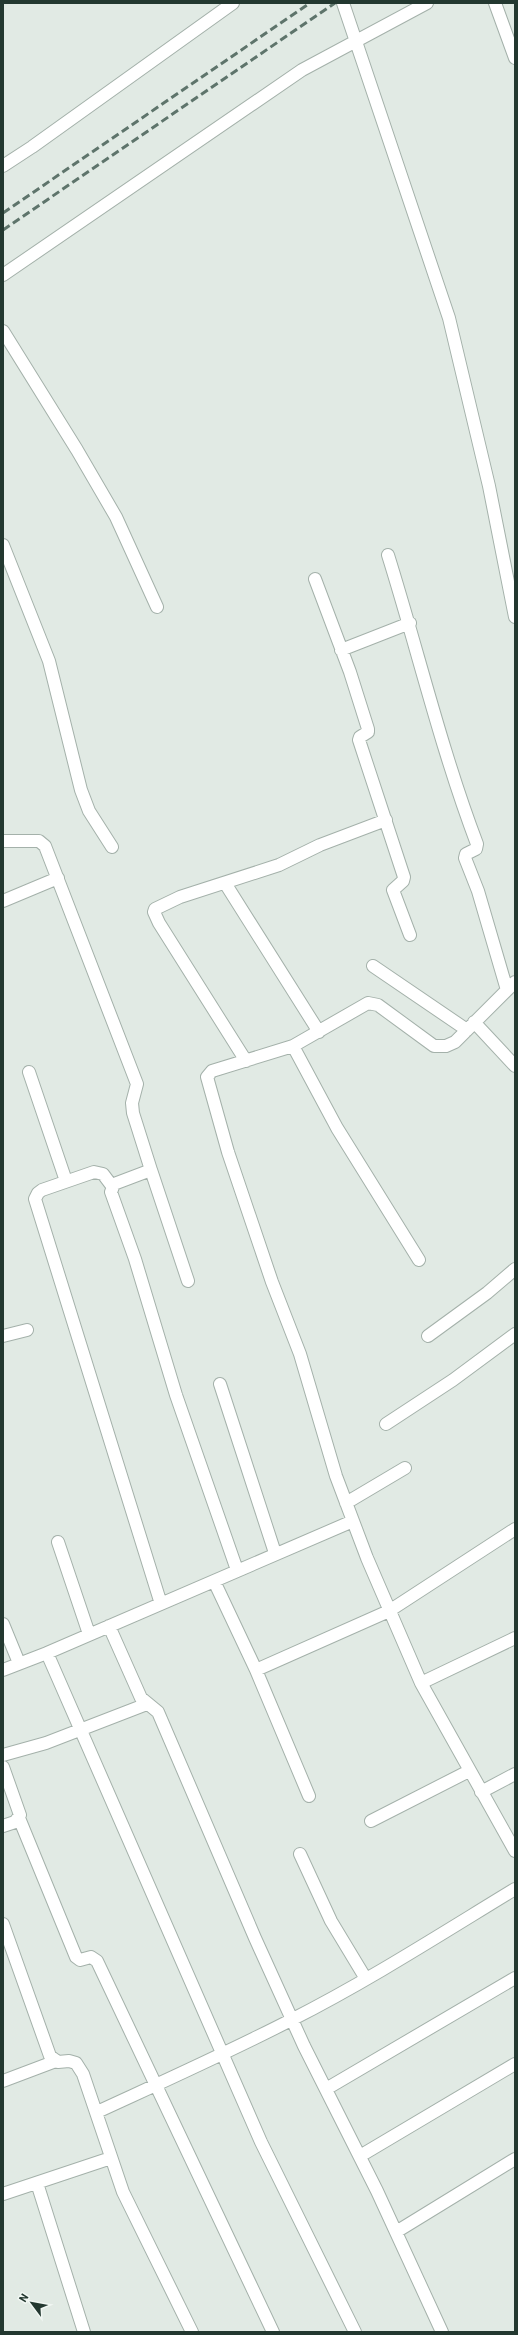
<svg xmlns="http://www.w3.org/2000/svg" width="518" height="2335" font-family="Barlow,sans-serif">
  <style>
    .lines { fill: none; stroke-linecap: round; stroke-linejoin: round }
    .minor-casing { stroke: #a4b1aa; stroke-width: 14 }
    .tertiary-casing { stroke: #a4b1aa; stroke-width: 14 }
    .minor { stroke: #fff; stroke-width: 12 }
    .tertiary { stroke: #fff; stroke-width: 12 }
    .rail { stroke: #5e746b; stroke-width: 3; stroke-dasharray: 8 4; stroke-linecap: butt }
  </style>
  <rect width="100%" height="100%" fill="#e1eae4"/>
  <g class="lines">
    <g class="minor-casing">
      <path id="minor" d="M495,3L515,58
        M3,331L77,450L116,517L157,607
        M3,545L49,661L81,790L89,811L112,847
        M388,555C418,651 441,749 477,844L476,849L466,854L465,858L478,891L507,990
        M315,579L350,672L368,729V732L360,737L359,740L404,877L403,881L393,890L410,935
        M341,650L410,623
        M3,841H39L45,846L137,1084L132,1103L133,1113L151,1170L114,1184L111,1192L135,1259L176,1395L237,1570
        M225,883L319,1032
        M3,901L58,878
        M373,966L467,1030
        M515,982L455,1042L446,1046H434L378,1005L368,1003L293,1046L212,1071L207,1077L228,1152L272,1282L300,1354L336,1476L367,1558L421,1683L515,1851
        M474,1022L515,1066
        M293,1046L337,1128L419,1260
        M246,1061L159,923L154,912L155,909L180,897L279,865L320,845L386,820
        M29,1072L66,1181
        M151,1170L188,1281
        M112,1186L103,1174L94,1172L42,1190L38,1193L35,1199L161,1604
        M3,1336L27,1330
        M428,1336L487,1293L515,1269
        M220,1384L275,1553
        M386,1424L453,1380L515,1334
        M346,1503L405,1468
        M58,1542L89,1634
        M214,1581L256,1670L309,1796
        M3,1624L19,1663
        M109,1626L141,1698L158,1712L255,1938L304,2046L377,2191L442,2332
        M47,1653L261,2142L355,2332
        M3,1670L47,1653L353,1521
        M256,1670L389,1611L515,1529
        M421,1683L515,1638
        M3,1755L46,1743L147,1704
        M3,1767L20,1815L15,1822L3,1826
        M481,1792L515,1774
        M19,1818L76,1957L80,1960L91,1957L97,1961L273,2332
        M371,1821L469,1771
        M300,1854L331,1921L366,1979
        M3,1924L50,2056L58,2062L69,2061L76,2063L83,2074L123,2192L192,2332
        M3,2081L56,2061
        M326,2089L515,1978
        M97,2112C162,2082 227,2053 291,2020C368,1981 441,1934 515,1889
        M360,2156L515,2064
        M37,2183L84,2332
        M3,2194L111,2158
        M396,2232L515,2159"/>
    </g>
    <g class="tertiary-casing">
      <path id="tertiary" d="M343,3L449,318L489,486L515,617
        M3,166L32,147L233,3
        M3,275L302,70L427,3"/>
    </g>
    <use href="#minor" class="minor"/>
    <use href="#tertiary" class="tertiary"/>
    <path class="rail" d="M3,213L310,3
      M3,230L335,3"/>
  </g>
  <rect width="518" height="2335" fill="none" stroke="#233830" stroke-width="8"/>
  <g transform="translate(32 2303) rotate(302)" stroke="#f1f7f3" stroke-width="3" paint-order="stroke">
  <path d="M0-3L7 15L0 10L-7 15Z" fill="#233830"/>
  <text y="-6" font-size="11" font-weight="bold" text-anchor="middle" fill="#233830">N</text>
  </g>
</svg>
